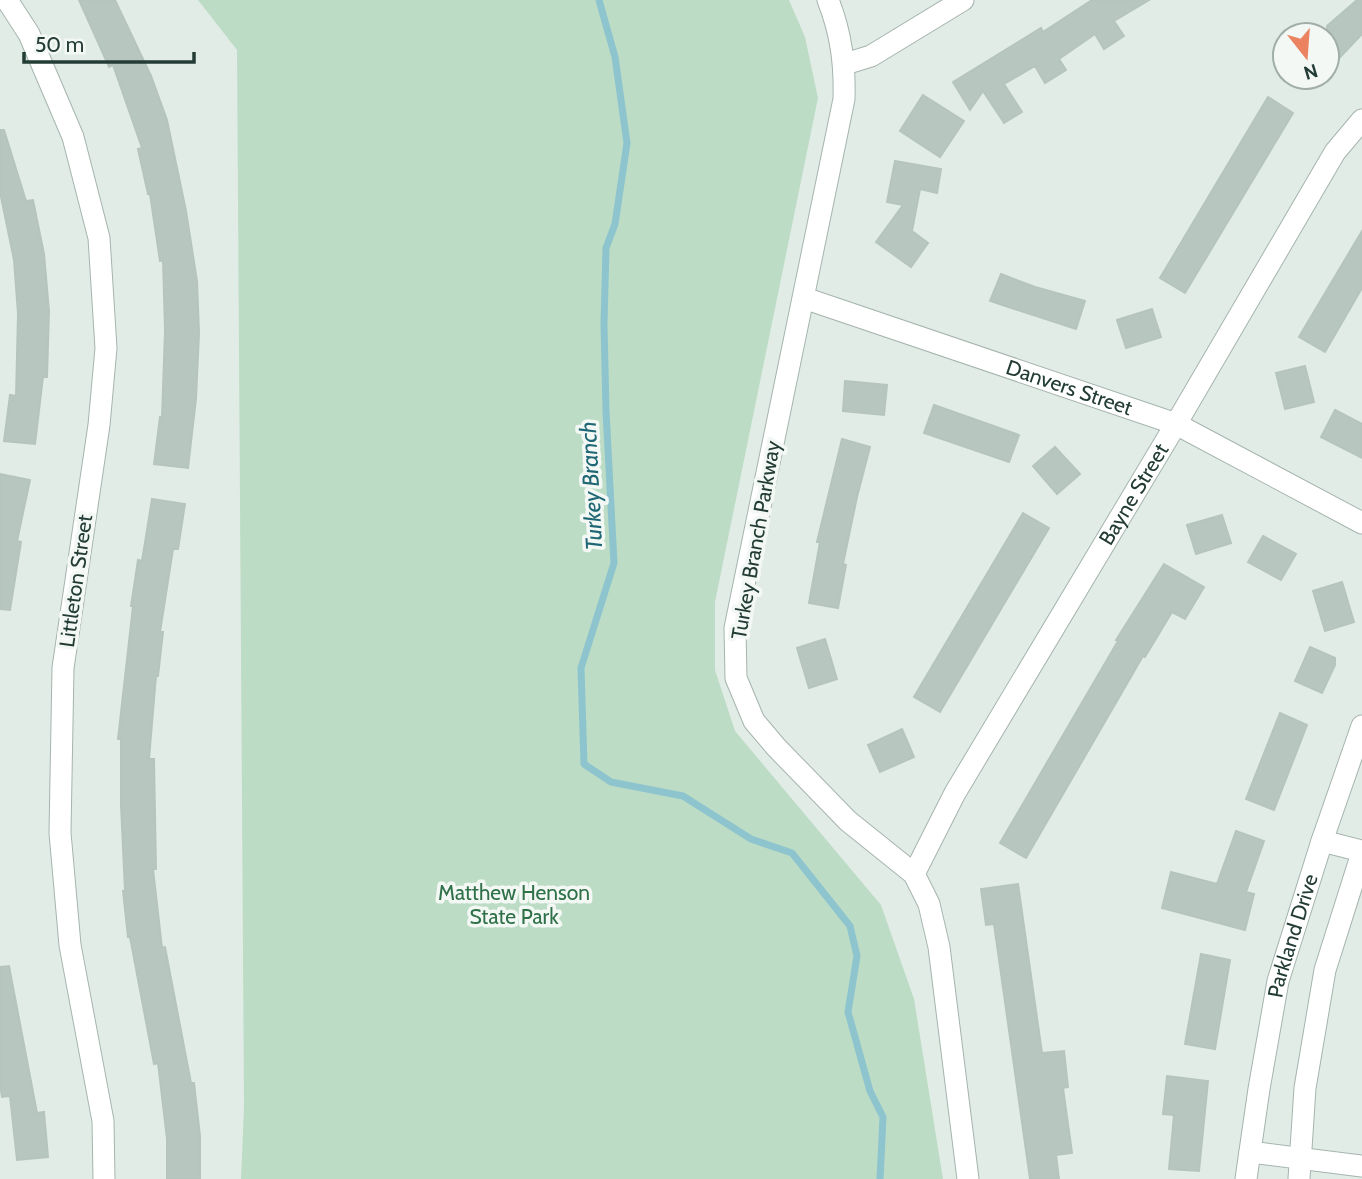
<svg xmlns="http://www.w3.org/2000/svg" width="1362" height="1179" font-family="Cabin,sans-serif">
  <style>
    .green { fill: #bcdcc5 }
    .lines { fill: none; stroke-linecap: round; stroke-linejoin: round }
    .stream { stroke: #8dc4ce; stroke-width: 7 }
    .building { fill: #b8c6c0; stroke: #b5c5be; stroke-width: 2 }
    .minor-casing { stroke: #a5b4ae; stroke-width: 23 }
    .minor { stroke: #fff; stroke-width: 21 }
    .labels { text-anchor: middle; stroke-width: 7; stroke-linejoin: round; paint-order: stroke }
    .street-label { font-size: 21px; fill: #233c35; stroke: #f3f8f5 }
    .park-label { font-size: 21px; fill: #2f7148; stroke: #f3f8f5 }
    .water-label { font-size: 23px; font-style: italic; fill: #206775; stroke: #f3f8f5 }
  </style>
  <rect width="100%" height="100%" fill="#e2ece7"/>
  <path class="green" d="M198,0H789L805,37L818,98L715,602V670L735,731L881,905L914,999L943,1179H241L244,1107L237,50Z"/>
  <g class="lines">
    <path class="stream" d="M599,0L615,57L627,143L615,224L606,248L604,324L606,411L614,563L581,668L584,764L611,782L683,796L751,839L792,853L850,926L857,956L848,1012L870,1091L883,1117L880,1179"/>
  </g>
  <path class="building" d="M79,0H115L151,76L167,120L186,211L197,281L199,333L196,399L188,468L154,464L160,417H162L165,331L163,260L160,261L150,194H148L138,149L142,148L113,65L109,67Z
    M1092,0H1149L1114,21L1124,36L1104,49L1095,34L1059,59L1066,70L1045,83L1035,66L1004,84L1022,112L1004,123L983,91L970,110L953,82L1041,28L1043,32Z
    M1357,0H1362V34L1327,71V26Z
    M923,95L964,121L940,157L900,131Z
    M1268,97L1293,113L1185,293L1160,278Z
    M0,130H4L26,201L33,200L44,254L49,311L47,377H43L35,444L4,441L10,395L16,396L18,314L14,260L0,192Z
    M895,161L941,169L937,193L920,189L912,231L928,243L911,267L876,242L903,205L887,202Z
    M1362,231V288L1325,352L1299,337Z
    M1001,274L1035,287L1085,301L1076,329L990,301Z
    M1152,309L1161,337L1126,348L1117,320Z
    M1305,366L1314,402L1285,409L1276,373Z
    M845,381L887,385L884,415L843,411Z
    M934,405L1019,435L1009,462L924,433Z
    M1335,410L1362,424V458L1321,437Z
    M842,439L870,447L857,497L843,564L846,565L838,608L809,603L820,542H817Z
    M1055,447L1080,474L1057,494L1033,466Z
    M0,474L30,480L17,541L21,542L10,610L0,609Z
    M152,499L185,504L178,549H173L160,632H163L158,676H156L149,759H154L156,869H153L162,948L165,947L191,1083H194L200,1136V1179H167V1139L158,1063L154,1064L130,937H128L123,891H125L121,805V739H118L133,606H131L138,560L142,561Z
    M1023,513L1049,528L940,712L914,697Z
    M1222,515L1231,543L1196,554L1187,525Z
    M1263,536L1296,554L1281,580L1248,562Z
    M1164,564L1204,587L1185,619L1172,612L1145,657L1143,656L1026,858L1000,843L1118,641L1116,640Z
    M1342,582L1354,622L1325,631L1313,591Z
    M825,639L837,679L809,688L797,648Z
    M1310,647L1335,658V665L1322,693L1295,681Z
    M1280,713L1307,725L1274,810L1246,799Z
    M902,729L914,757L880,772L868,745Z
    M1236,831L1264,841L1246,892L1254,894L1245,930L1162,908L1171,872L1217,884Z
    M1018,884L1042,1053L1064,1051L1068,1087L1063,1088L1072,1153L1056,1155L1059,1179H1030L994,924L986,925L981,889Z
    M1201,954L1230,960L1215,1049L1185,1044Z
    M9,966L37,1113L44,1112L48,1157L17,1160L10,1096L2,1097L0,1085V967Z
    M1167,1076L1208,1081L1199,1171L1169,1169L1174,1115L1163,1114Z"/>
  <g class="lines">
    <g class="minor-casing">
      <g id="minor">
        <path d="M7,0L29,34L73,137L99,238L106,348L99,425L63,668L60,833L70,945L103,1121L104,1179"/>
        <path d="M828,0C841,33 845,63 844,99L735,628L736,678L754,721L776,747L848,821L914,874L929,904L939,947L968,1179"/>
        <path d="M845,64L871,56L963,0"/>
        <path id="s1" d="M804,298L1176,424L1362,523"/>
        <path d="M1322,841L1362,851"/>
        <path id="s2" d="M914,874L955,793L1176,424L1335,152L1362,120"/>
        <path d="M1250,1152L1362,1166"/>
        <path id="s3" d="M1246,1179L1259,1089L1278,981L1322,841L1362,726"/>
        <path d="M1299,1179L1305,1088L1325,970L1362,853"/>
      </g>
    </g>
    <use href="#minor" class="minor"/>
  </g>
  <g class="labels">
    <g class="street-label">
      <text dy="7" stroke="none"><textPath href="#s1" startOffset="280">Danvers Street</textPath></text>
      <text dy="7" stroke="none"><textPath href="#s2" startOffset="439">Bayne Street</textPath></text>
      <text transform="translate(756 540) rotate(-80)" y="7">Turkey Branch Parkway</text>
      <text transform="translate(76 581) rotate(-82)" y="7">Littleton Street</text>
      <text dy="7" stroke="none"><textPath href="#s3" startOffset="248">Parkland Drive</textPath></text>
    </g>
    <g class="park-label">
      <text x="514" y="900">Matthew Henson<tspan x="514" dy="24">State Park</tspan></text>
    </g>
    <g class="water-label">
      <text transform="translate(591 486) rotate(-93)" y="8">Turkey Branch</text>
    </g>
  </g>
  <g transform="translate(1306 56) rotate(163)"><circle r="33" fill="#f3f8f5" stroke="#a0ada8" stroke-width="2"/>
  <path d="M0-5L12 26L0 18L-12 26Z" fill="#eb8361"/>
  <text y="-10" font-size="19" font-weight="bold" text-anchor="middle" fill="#233c35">N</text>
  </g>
  <path d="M24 52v10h170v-10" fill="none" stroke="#233c35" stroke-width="3.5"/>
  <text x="35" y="52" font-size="21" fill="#233c35" stroke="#f3f8f5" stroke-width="5" paint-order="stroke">50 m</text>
</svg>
